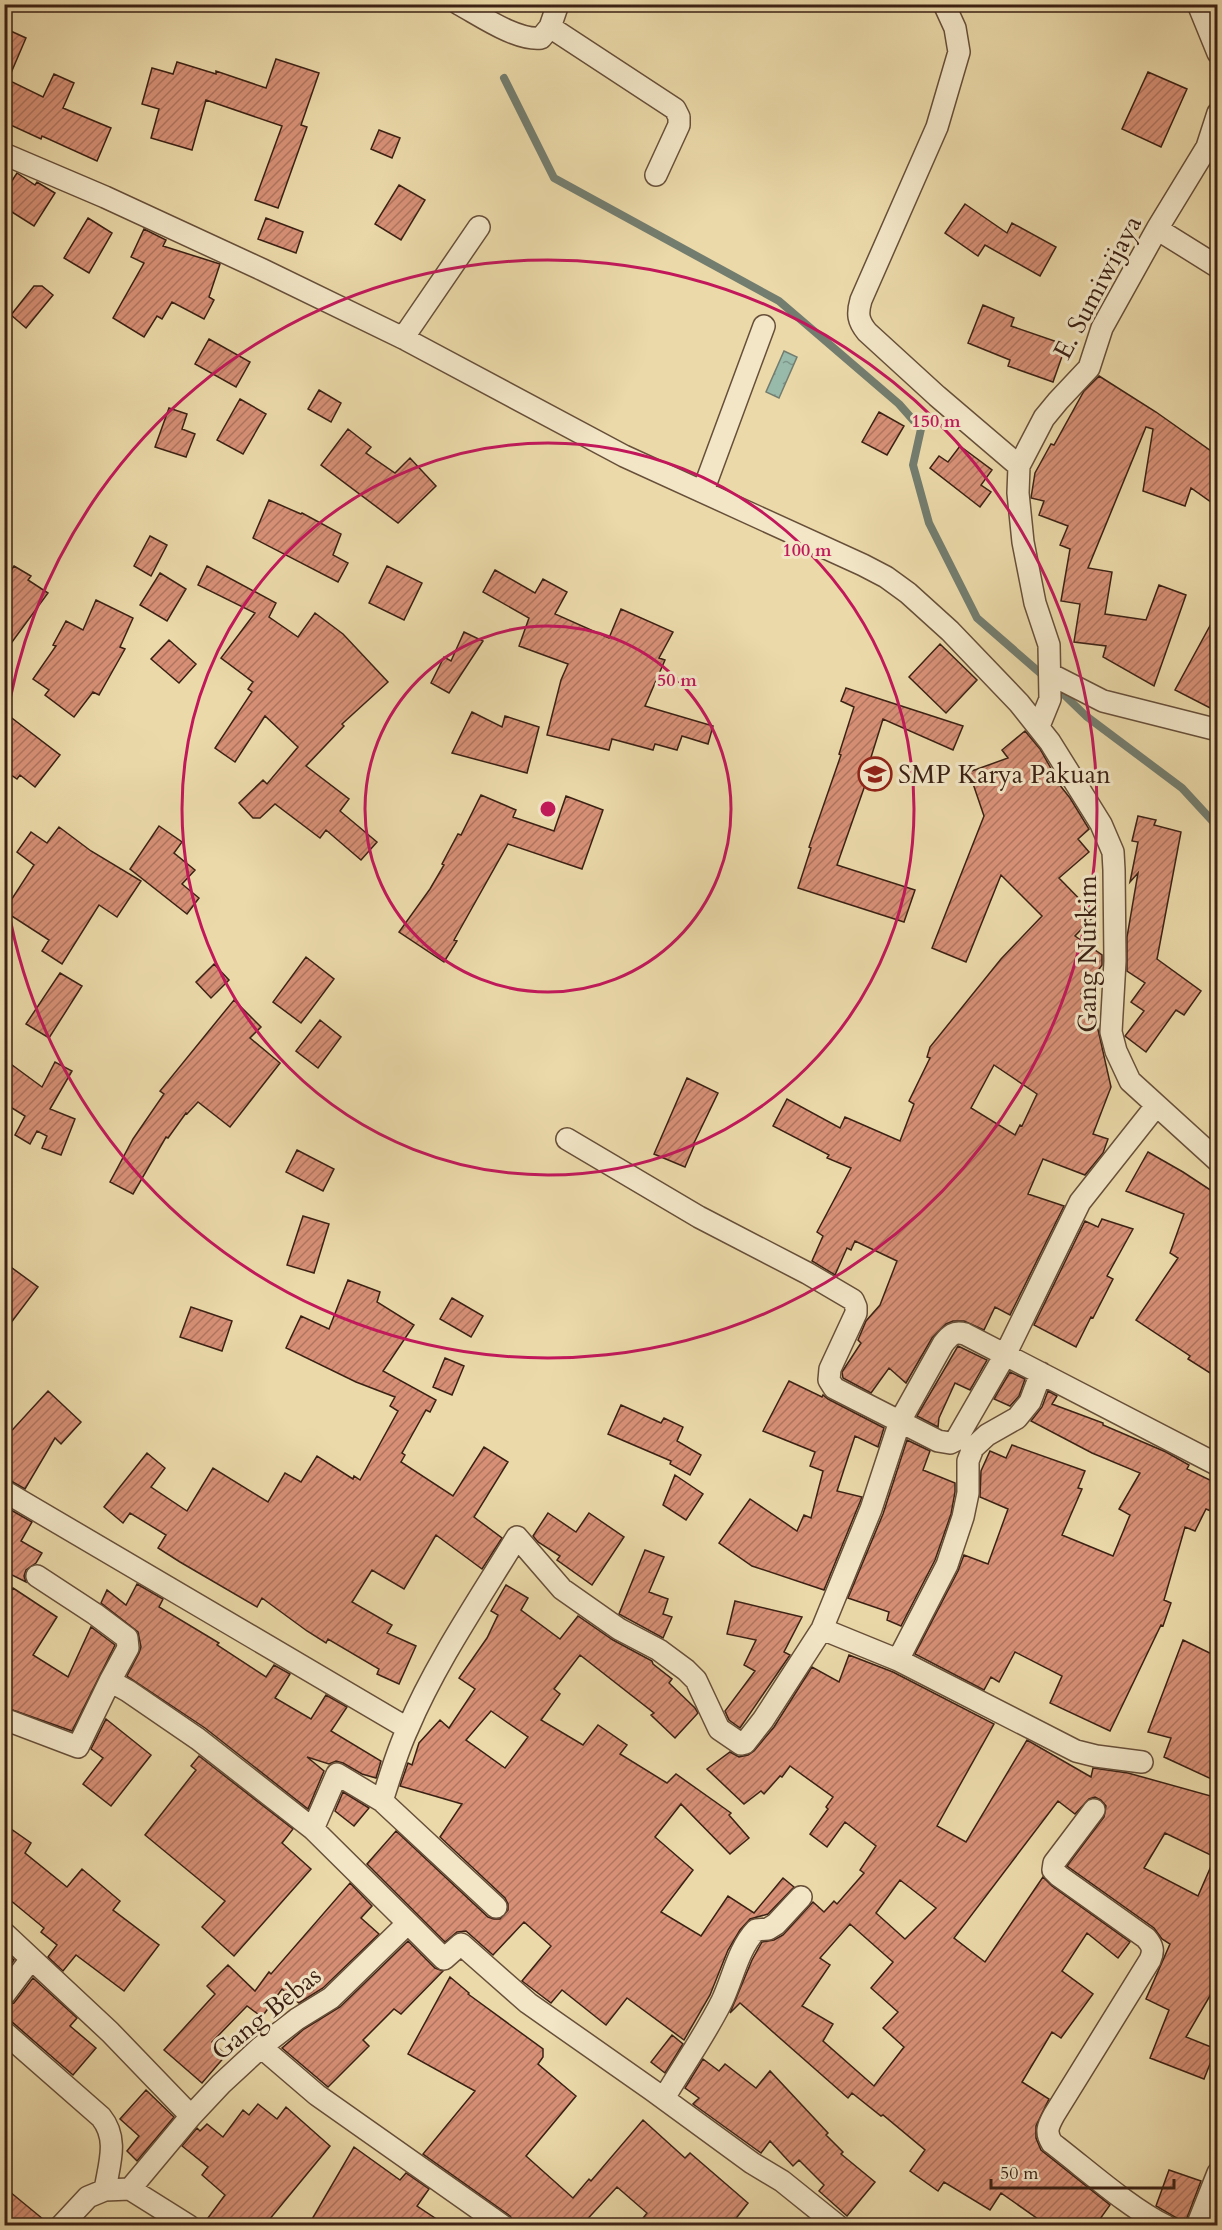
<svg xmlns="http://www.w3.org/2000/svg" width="1222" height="2230" font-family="Cardo,serif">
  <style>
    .water { fill: url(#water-ripples); stroke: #737d6f; stroke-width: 1.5 }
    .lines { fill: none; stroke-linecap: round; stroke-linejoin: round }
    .stream { stroke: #737d6f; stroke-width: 8 }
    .building { fill: url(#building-hatch); stroke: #3b2114; stroke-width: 1.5; fill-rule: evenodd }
    .minor-casing { stroke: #674f39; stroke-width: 24 }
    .minor { stroke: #f2e6c7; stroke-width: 21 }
    .ring { fill: none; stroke: #c2185b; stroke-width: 3 }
    .labels { text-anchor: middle; stroke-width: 6; stroke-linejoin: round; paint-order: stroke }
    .street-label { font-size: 26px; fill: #3b2114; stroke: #f2e6c7 }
    .poi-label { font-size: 26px; fill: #3b2114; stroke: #f2e6c7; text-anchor: start }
    .centre { fill: #c2185b; stroke: #f2e6c7; stroke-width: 3 }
    .ring-label { font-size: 18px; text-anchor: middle; font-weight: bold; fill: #c2185b; stroke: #f2e6c7; stroke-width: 6; stroke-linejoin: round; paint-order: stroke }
  </style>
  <defs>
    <pattern id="water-ripples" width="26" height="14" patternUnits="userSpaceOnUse" patternTransform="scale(1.5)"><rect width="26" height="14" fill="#98baab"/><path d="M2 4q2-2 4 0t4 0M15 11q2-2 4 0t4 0" fill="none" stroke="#7d978a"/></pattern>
    <pattern id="building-hatch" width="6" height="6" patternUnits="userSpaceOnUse" patternTransform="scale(1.5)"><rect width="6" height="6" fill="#d79076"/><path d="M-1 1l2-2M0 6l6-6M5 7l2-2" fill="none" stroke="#b07560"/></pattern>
  </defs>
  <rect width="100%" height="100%" fill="#ebd9a9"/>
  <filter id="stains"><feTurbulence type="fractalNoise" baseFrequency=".00333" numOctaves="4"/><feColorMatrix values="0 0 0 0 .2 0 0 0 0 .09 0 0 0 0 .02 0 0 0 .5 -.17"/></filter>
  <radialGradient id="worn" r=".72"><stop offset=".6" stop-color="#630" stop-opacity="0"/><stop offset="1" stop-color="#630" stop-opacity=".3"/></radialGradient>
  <path class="water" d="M784,351L797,357L779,398L766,392Z"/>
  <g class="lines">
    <path class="stream" d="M504,78L554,178L779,301L899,404L921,429L913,465L929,523L977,618L1054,685L1086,716L1182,788L1218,827"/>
  </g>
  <path class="building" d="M4,28L26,38L8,80L43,97L54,74L74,83L63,108L111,128L97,161L42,136L41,139L4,122Z
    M276,59L319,73L301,125L307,127L278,208L255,200L282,126L206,100L192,150L151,138L159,109L142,104L152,68L173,74L177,62L216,74V71L266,88Z
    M1148,72L1187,89L1161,147L1122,129Z
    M379,130L400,138L392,158L371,149Z
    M17,173L35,185L37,182L55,193L34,226L4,207V193Z
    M399,185L425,200L401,240L375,224Z
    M965,204L1007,233L1012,223L1056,247L1040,276L985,245L978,256L945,233Z
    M88,218L112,233L89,273L64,258Z
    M266,218L303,232L296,253L258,239Z
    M144,229L166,240L163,246L220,264L209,297L214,300L204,319L172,302L162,319L157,316L144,337L113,318L144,263L131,257Z
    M34,286H42L53,295L26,328L11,315Z
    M983,305L1014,318L1011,326L1066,345L1053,382L1008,366L1010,360L968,343Z
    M209,339L250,362L236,387L195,364Z
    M1099,376L1156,412L1218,456V507L1191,488L1185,506L1143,491L1153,429L1146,427L1088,568L1112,572L1105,614L1146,620L1159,585L1186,595L1154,686L1103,657L1106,646L1074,642L1080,604L1061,601L1070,549L1060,545L1068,526L1039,515L1044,501L1031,498L1035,473L1046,453L1051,444L1054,445L1084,391Z
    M319,390L341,403L331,422L308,409Z
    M240,399L266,414L243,454L217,440Z
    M169,408L187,414L182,429L195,434L186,457L155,447Z
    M879,412L904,426L887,455L862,442Z
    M348,429L371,447L366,453L395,473L410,458L436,486L398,523L321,465Z
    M960,446L992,470L981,485L991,492L980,507L930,468L939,456L948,462Z
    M269,500L301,514L302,513L341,534L333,555L348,563L338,582L253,538Z
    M150,536L167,545L151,576L134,566Z
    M14,566L31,576L28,580L48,593L4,653V581Z
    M207,566L276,603L269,617L298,637L315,613L343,634L388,682L342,724L344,726L306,766L349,799L340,811L377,842L361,860L326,830L320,838L275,804L260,818H253L239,803L263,780L267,784L298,747L265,716L235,762L215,748L252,692L248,689L253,682L221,658L255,613L198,585Z
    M387,566L422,583L404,620L369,603Z
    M495,570L535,593L543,579L567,592L555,614L609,638L621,609L673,632L659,658L665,660L645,706L713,726L708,744L682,736L677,750L655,744L653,750L612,739L609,750L547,735L561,680L568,664L519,646L529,618L483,592Z
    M160,573L186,589L167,621L140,605Z
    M96,600L133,618L120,647L125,649L99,695L93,692L74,717L45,695L49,690L33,679L56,646L53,645L66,621L83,630Z
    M1218,611V712L1175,690Z
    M464,632L483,641L449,693L431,683L444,657L451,661Z
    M169,640L196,664L179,683L151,659Z
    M940,644L977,680L946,713L909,677Z
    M846,688L963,726L953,750L883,719L867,770L870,771L837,865L915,890L904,922L798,888L811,848L809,847L841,755L839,754L854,707L841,701Z
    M4,712L60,755L35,787L20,775L17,779L4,770Z
    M472,712L502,727L505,716L539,727L527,773L452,753Z
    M1025,731L1040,749L1053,772L1051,774L1070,798L1089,829L1078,839L1089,852L1059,878L1095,915L1075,936L1102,955V965L1081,994L1092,1003L1111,1087L1093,1134L1108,1139L1103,1153L1085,1175L1043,1159L1028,1194L1064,1206L1010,1315L995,1307L984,1330L964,1321H953L946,1324L932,1338L906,1383L889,1368L871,1393L843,1378L842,1372L861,1343L858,1340L866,1321L880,1305L897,1261L855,1241L851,1250L847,1248L835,1275L812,1261L823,1236L817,1232L851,1168L827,1158L829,1155L773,1126L787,1099L840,1128L845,1117L900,1141L914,1104L909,1101L930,1058L927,1057L930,1047L1001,959L1042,916L1001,875L966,962L932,948L984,816L969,772L1008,758L1002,750ZM994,1065L1037,1094L1022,1126L1020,1125L1015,1135L971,1108Z
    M481,795L516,810L513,817L554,831L566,796L603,810L582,869L508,844L454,940L457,941L444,962L399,932L430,889L444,865L442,864L458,834L461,835Z
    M1138,816L1156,820L1154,825L1181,832L1157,959L1201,991L1184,1015L1176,1010L1146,1052L1125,1036L1144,1011L1131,1002L1145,983L1127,971V937L1138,873L1130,882L1138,842L1132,841Z
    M159,826L182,842L174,853L195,870L182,884L199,898L187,914L130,869Z
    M59,827L91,851L141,881L117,917L99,905L62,964L42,951L49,940L4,911L34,865L17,852L31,832L47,843Z
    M306,957L334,979L301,1023L273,1002Z
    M214,964L229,980L211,998L196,982Z
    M60,973L82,986L49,1038L26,1024Z
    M234,1000L261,1027L250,1038L280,1063L230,1127L198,1102L187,1114L186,1113L168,1138L166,1137L133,1194L110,1182L133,1139L164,1094L160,1091Z
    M320,1020L341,1037L318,1068L296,1051Z
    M4,1059L42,1087L55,1062L72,1071L50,1109L75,1119L61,1155L42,1148L47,1136L37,1131L30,1144L15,1135L25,1116L4,1103Z
    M687,1078L718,1093L693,1145L694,1146L685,1167L654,1154Z
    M297,1150L334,1169L323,1191L286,1172Z
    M1148,1152L1183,1172L1218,1195V1360L1210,1373L1188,1359L1190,1356L1136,1320L1178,1258L1170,1253L1184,1214L1126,1191Z
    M303,1216L329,1224L314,1273L287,1265Z
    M1102,1219L1133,1229L1107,1276L1113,1279L1093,1318L1091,1317L1076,1347L1034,1325L1085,1221L1098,1227Z
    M4,1262L38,1287L4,1332Z
    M348,1280L380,1292L377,1302L414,1325L383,1371L436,1400L430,1412L426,1410L402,1453L405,1455L401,1462L453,1496L484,1447L508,1462L474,1517L502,1538L482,1569L436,1535L404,1589L372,1570L352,1602L392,1625L387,1633L416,1646L399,1684L377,1674L379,1669L328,1639L326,1643L307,1631L262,1598L257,1607L180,1562L158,1548L166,1535L130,1513L123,1523L104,1507L147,1453L165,1468L151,1487L187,1511L213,1468L268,1502L285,1473L301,1482L317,1456L353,1479L354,1476L360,1480L398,1411L390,1406L395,1397L356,1382L286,1348L301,1316L329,1329Z
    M452,1298L483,1316L471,1337L440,1319Z
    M191,1307L232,1321L222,1351L180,1337Z
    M958,1346L987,1360L970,1390L955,1383L939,1418L938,1427L917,1416Z
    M445,1358L464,1366L452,1395L433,1387Z
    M1010,1372L1025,1379L1019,1396L1010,1406L994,1399Z
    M789,1381L822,1397L823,1395L828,1399L884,1428L878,1447L855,1436L837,1491L862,1497L824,1590L752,1566L719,1543L750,1499L797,1531L804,1515L811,1518L823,1471L810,1466L815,1452L763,1431Z
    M48,1391L81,1422L61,1444L55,1438L25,1489L4,1477V1439Z
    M1048,1391L1057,1396L1052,1404L1103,1423V1425L1166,1452L1189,1465L1187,1469L1218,1484V1514L1206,1509L1195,1531L1185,1527L1164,1600L1171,1603L1163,1626L1161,1625L1110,1731L1050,1703L1062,1676L1015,1652L999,1682L991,1677L984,1690L915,1654L958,1571L964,1555L988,1564L1008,1509L980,1497L981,1471L990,1451L1006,1458L1012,1445L1085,1471L1078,1488L1082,1489L1062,1535L1113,1556L1130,1515L1119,1509L1140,1473L1092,1453L1031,1421L1042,1407Z
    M621,1405L661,1423L664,1418L683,1427L677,1441L701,1455L690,1475L670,1464L671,1461L608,1434Z
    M907,1440L930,1451L923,1470L955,1483V1492L951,1514L935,1560L901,1626L887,1620L889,1612L848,1598L883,1514Z
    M675,1475L703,1494L686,1520L663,1505Z
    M4,1506L32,1522L21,1541L42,1553L36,1563L26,1570L24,1576L26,1582L4,1571Z
    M548,1513L576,1532L589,1513L624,1537L592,1585L557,1560L560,1556L538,1542L533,1536Z
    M645,1550L664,1557L649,1592L668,1599L663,1614L672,1617L663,1638L619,1614Z
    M137,1584L163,1599L159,1607L219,1643L217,1645L266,1677L274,1665L290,1674L275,1698L311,1719L326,1695L347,1707L331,1731L381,1761L376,1778L362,1774L343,1763L336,1761L329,1764L307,1757L324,1771L308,1809L205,1728L127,1676L139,1653L141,1647L138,1632L101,1603L107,1590L126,1605Z
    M506,1585L528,1598L521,1610L560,1639L578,1616L613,1640L652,1661L653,1664L672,1679L669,1683L695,1708L698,1713L675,1738L651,1715L654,1713L580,1655L554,1689L560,1694L541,1720L583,1745L598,1725L627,1745L620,1754L667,1783L676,1774L731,1813L729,1815L749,1838L730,1854L681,1804L655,1837L693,1870L661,1912L701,1936L728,1896L754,1913L783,1878L794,1887L768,1914L750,1919L740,1930L728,1950L710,1995L684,2040L627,1998L606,2025L562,1990L551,2003L522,1981L551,1946L524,1922L493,1955L466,1931L457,1932L445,1942L367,1864L396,1831L488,1917L494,1919H500L508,1910V1904L505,1898L440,1837L462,1804L400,1786L408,1763L412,1765L419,1743L440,1720L449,1728L475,1689L459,1678L487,1638L498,1615L491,1611ZM491,1711L528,1737L505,1768L466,1740Z
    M13,1588L57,1617L33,1655L68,1677L91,1627L115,1645L72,1731L4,1707V1601Z
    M735,1601L802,1617L784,1652L790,1655L740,1728L729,1720L725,1711L755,1671L744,1665L756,1640L727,1634Z
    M1183,1640L1218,1657V1782L1164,1757L1171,1738L1148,1732Z
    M849,1655L893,1672L994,1724L937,1826L966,1842L1027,1740L1091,1777L1093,1768L1128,1773L1218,1798V1982L1186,2037L1216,2049L1204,2079L1150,2058L1169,2010L1146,1999L1170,1944L1162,1939L1154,1928L1067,1866L1104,1817L1106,1806L1101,1800L1095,1797L1089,1799L1075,1814L1058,1801L954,1938L985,1962L1043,1877L1052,1886L1130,1942L1118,1958L1087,1933L1062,1971L1093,1994L1061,2038L1052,2032L1022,2082L1049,2099L1036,2126V2138L1041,2150L1110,2205L1095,2226H1048L1001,2193L990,2210L944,2182L938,2191L910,2171L925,2150L883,2115L881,2116L852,2093L848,2098L740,2003L730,2013L752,1960L762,1942L774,1940L783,1935L813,1902L824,1912L834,1901L837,1904L864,1873L860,1870L876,1846L845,1822L827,1847L810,1834L828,1809L826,1807L833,1797L790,1766L782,1777L780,1776L764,1794L761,1791L744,1804L707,1769L730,1752L739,1757L748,1755L754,1751L774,1727L812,1667L839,1682ZM1165,1833L1215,1857L1198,1896L1144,1868ZM900,1880L936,1908L905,1939L876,1913ZM850,1924L893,1962L871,1988L898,2012L883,2028L904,2047L874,2086L823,2041L833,2024L802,2006L830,1965L820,1958Z
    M106,1719L151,1755L111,1806L83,1784L103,1758L91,1749Z
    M199,1756L293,1829L282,1843L311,1869L234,1956L202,1927L225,1901L145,1835L196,1770L191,1766Z
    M343,1792L369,1808L354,1826L335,1811Z
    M4,1824L31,1843L25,1853L67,1887L82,1869L120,1901L113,1910L159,1945L124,1991L76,1955L63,1971L48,1957L57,1945L41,1932L44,1928L4,1895Z
    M350,1883L372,1906L361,1918L379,1934L323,1988L299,2003L282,1989L262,2017L247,2006L212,2042L226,2055L202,2083L164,2050L215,1994L207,1986L228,1965L255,1991L269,1972L271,1974Z
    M408,1941L435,1968L443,1971L401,2014L394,2009L363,2040L369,2046L328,2087L282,2048L304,2029L340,2007Z
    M4,1952L14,1960L4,1973Z
    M450,1977L469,1993L468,1994L543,2049V2057L538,2064L576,2096L526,2156L573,2198L589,2179L591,2181L643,2120L685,2158L690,2153L748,2203L730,2226H637L647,2213L617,2187L581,2226H516L510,2216L423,2154L475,2091L408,2054Z
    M33,1978L77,2018L70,2026L96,2048L73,2075L12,2022L4,2020V2007L14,2003Z
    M672,2035L683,2044L665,2073L651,2062Z
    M703,2059L719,2071L725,2064L756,2088L770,2071L828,2133L826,2135L843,2152L841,2154L875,2182L847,2216L819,2191L824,2185L799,2160L793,2166L770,2141L761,2153L693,2104L699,2098L685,2088Z
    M146,2090L174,2117L137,2161L127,2151L139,2136L120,2119Z
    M258,2104L277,2119L286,2107L330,2146L264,2226H202L225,2195L202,2175L208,2167L182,2146L197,2128L200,2131L207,2124L223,2137L243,2110L249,2115Z
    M354,2147L400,2180L406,2173L429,2189L417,2206L447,2226H308Z
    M1169,2170L1201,2181L1185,2223L1156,2206Z
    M4,2187L49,2224V2226H4Z"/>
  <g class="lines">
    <g class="minor-casing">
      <path id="minor" d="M459,4C481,16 517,41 541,38L550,27L558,4
        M944,4L955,28L959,52L937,127L861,300C857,314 858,321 867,332L937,396L1019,466
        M1198,4L1218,53
        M550,27L675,109L679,117V125L656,175
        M4,154L105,197L263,270L403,338L624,456L863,565L886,577L908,593L950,631L1019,703L1050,742L1101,824L1113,852L1114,870L1115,961L1111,1032L1116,1051L1130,1081L1218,1161
        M1157,229L1218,267
        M403,338L479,227
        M703,491L764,326
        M1050,674L1103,701L1218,730
        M1039,726L1050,699L1049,645L1035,603L1023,542L1018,493L1019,466L1044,418L1058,401L1089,368L1102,328L1157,229L1207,147L1218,113
        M567,1139L699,1217L807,1273L853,1300L856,1307V1313L830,1369L829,1380L834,1388L938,1441L950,1443L956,1440L1005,1355L1080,1202L1156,1106
        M4,1491L407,1728
        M37,1576L95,1614L127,1638L128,1648L110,1681
        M822,1629L898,1660L1076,1751L1096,1756L1142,1762
        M898,1660L947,1565L963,1517L968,1493V1461L973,1448L987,1435L1017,1418L1030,1402L1041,1373
        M4,1719L78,1747L110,1681L128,1691L198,1739L313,1829L408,1923
        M382,1801C390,1777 397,1751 408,1728C436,1662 480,1598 517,1537L562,1589L619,1629L659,1650L686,1670L696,1680L719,1729L741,1744L745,1743L763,1720L822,1629L871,1509L900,1421L943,1344C950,1335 954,1331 965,1334L1218,1465
        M1094,1810L1054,1863L1053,1870L1059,1876L1146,1938C1153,1946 1154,1951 1150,1960L1054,2115C1048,2126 1045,2132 1052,2143C1085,2168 1129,2208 1166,2226
        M313,1829L337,1774L382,1801L496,1907
        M4,1933L110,2032L191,2116
        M4,1995L31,1959
        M4,2032L101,2117C119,2139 109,2164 105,2190
        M261,2047L317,2095L503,2226
        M664,2098C683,2066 705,2035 722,2001C733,1978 738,1949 756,1930L768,1929L776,1924L801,1897
        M130,2189L191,2116L221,2084L261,2047L297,2019L331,1998L408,1923L444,1959L461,1944L528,2003L652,2090L752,2163L782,2181L838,2226
        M61,2226L88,2197L105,2190L130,2189L189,2226
        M1197,2226L1218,2173"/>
    </g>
    <use href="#minor" class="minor"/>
  </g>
  <g class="ring">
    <circle cx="548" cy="809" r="183"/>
    <circle cx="548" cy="809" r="366"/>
    <path d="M5 728A549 549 0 1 1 5 890"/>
  </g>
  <defs>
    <g id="school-ring" transform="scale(1.725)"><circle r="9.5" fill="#f2e6c7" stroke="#8f2418" stroke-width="1.5"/><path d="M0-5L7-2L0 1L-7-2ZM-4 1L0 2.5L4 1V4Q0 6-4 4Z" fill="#8f2418"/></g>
  </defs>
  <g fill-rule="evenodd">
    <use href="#school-ring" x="875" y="774"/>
  </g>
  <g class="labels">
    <g class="street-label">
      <text transform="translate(1097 287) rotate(-62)" y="9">E. Sumiwijaya</text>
      <text transform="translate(1087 954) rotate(-90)" y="9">Gang Nurkim</text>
      <text transform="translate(266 2013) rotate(-39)" y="9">Gang Bebas</text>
    </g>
    <g class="poi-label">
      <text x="898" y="783">SMP Karya Pakuan</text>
    </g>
  </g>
  <circle cx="548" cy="809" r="9" class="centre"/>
  <g class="ring-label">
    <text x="936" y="427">150 m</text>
    <text x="807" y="556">100 m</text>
    <text x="677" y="686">50 m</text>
  </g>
  <rect width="1222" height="2230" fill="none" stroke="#ebd9a9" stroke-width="24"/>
  <rect x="6" y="6" width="1210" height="2218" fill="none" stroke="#3b2114" stroke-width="3"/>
  <rect x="12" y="12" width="1198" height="2206" fill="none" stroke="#3b2114" stroke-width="1.5"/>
  <path d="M991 2179v9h183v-9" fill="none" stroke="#3b2114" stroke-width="3"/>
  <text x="1000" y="2179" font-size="18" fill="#3b2114" stroke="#f2e6c7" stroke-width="4.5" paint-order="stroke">50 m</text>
  <rect width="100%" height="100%" filter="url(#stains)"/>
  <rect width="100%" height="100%" fill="url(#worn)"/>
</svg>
